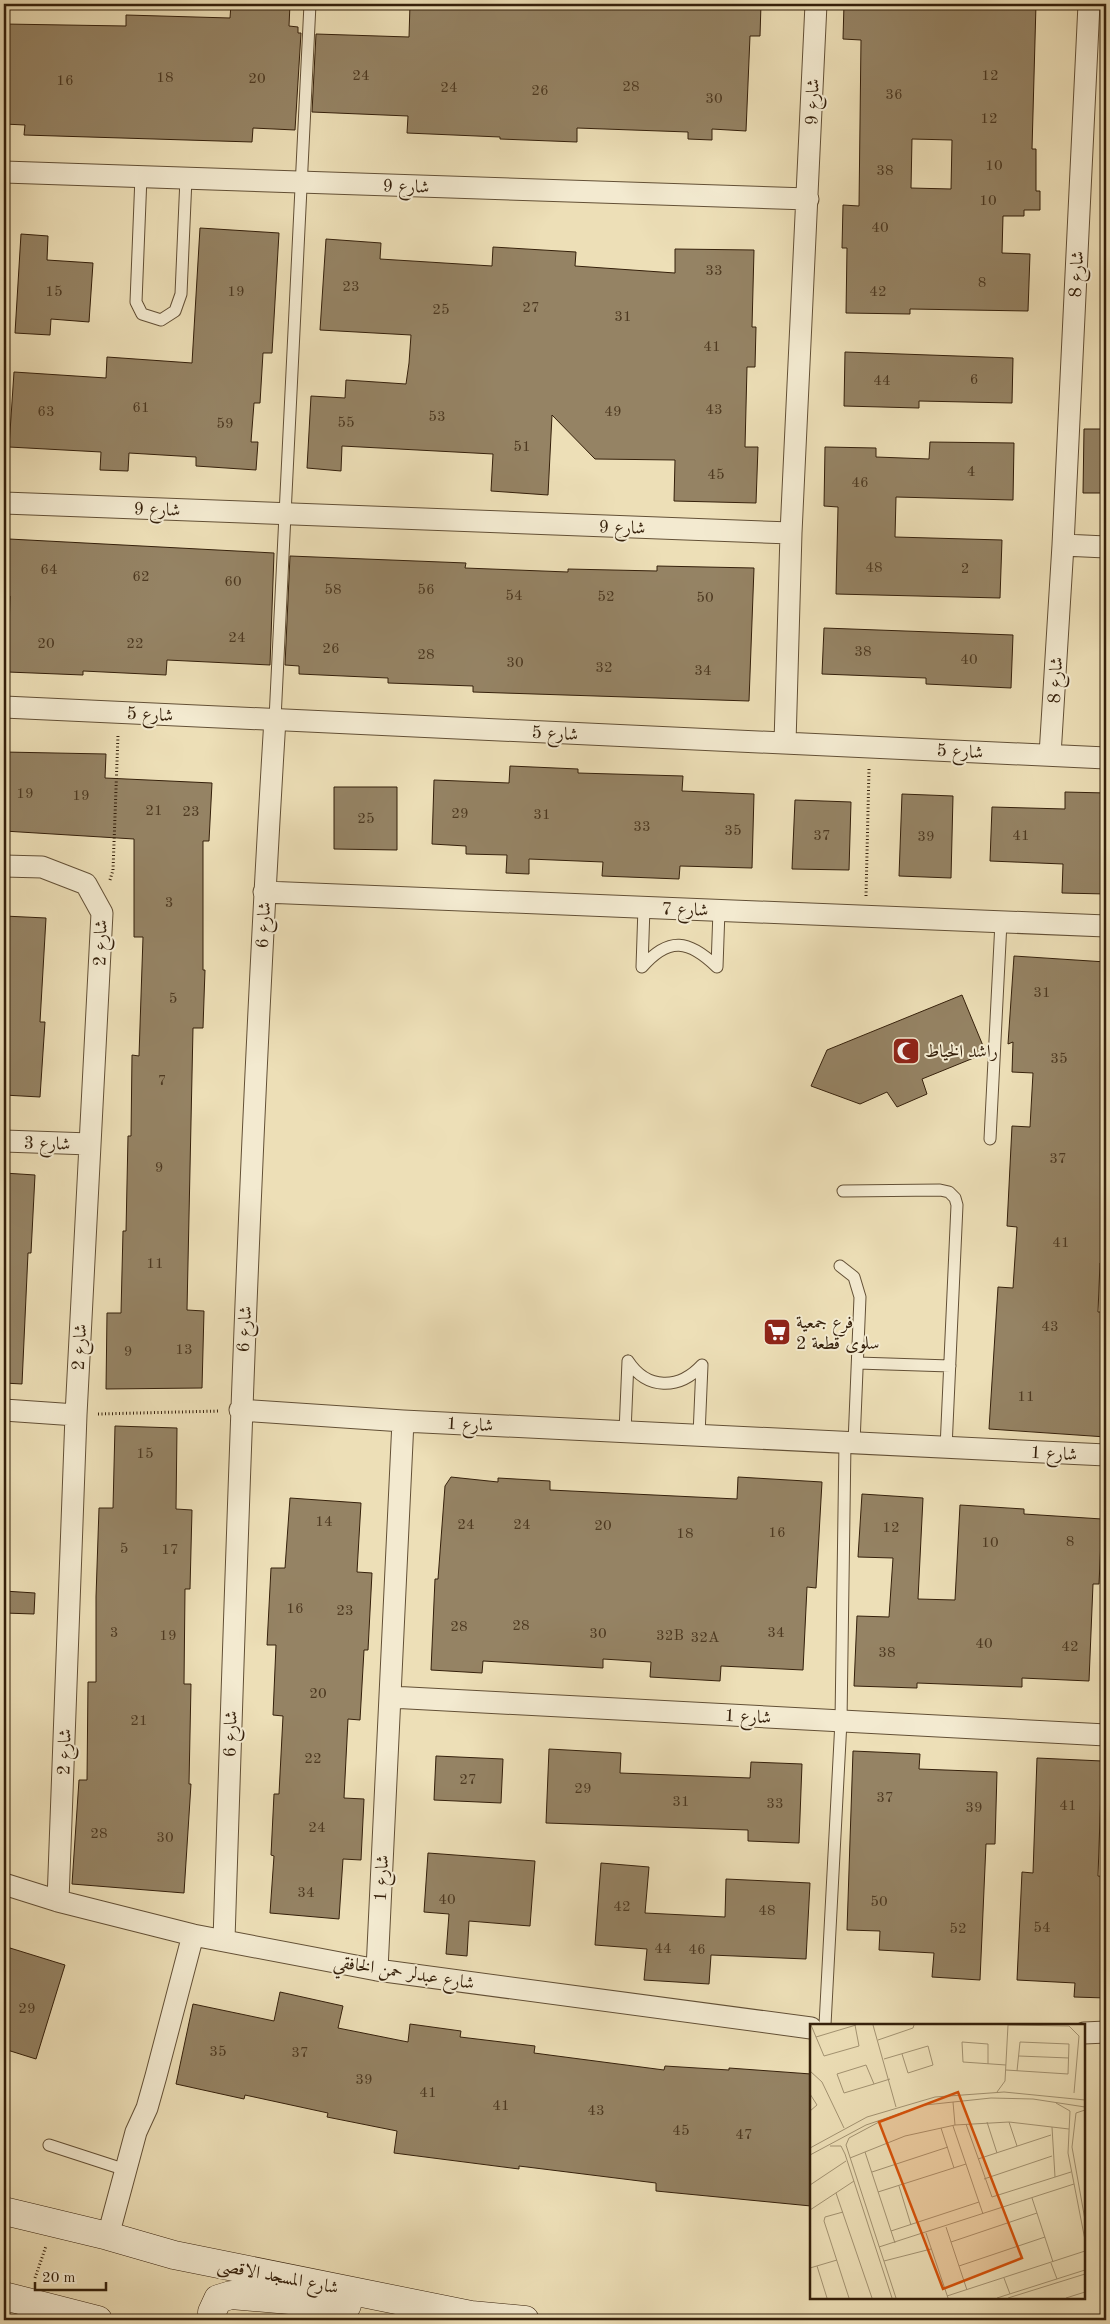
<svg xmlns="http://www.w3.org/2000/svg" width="1110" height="2324" font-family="'Old Standard TT',Amiri,serif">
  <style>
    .building { fill: #958364; stroke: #35200b; fill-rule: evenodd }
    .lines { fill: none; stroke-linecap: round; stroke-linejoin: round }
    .service-casing { stroke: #635036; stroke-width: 13 }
    .minor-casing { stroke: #635036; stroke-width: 23 }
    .secondary-casing { stroke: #35200b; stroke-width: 29 }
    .path { stroke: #35200b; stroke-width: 3; stroke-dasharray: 1 2.5; stroke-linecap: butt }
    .service { stroke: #f3ead0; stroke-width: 11 }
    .minor { stroke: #f3ead0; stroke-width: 21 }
    .secondary { stroke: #f3ead0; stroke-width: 28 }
    .labels { text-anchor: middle; stroke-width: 4; stroke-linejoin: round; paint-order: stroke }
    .number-label { font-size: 15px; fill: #4d3921 }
    .street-label { font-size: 18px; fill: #35200b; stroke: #f3ead0 }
    .poi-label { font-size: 18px; fill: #35200b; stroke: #f3ead0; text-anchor: start }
    .inset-road { fill: none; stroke: #a39372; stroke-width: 1 }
    .view { fill: #d6530c; fill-opacity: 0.15; stroke: #d6530c; stroke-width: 2.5 }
    .inset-edge { fill: none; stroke: #35200b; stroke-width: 2.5 }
  </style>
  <rect width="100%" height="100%" fill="#eddfb7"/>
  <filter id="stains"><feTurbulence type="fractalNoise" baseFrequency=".004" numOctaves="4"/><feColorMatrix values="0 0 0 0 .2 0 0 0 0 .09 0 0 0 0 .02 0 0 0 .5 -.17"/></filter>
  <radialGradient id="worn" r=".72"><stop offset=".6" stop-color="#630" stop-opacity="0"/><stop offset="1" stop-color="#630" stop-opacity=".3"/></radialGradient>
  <path class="building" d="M231,4H290L289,26L298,27V33H301L295,130L253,128L252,142L24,135L25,125L4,124V24L126,26V15L230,18Z
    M410,4H761L760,36H750L746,131L712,129V140L688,139V132L577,128V142L500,139V137L407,133L408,116L312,112L316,34L409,37Z
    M844,4H1036L1032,149H1036V191H1040V210H1024V216H1003L1002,253L1030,254L1028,311L910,309V314L846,313L847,248H842L843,205L859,206L861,40L843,39ZM912,139L952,140L951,189L911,188Z
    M200,228L279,233L272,353H263L260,403H254L251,442H258L256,470L196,466V457L129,453L128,471L100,470L101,452L9,447L14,372L106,378L107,357L192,363Z
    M21,234L48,236L47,260L93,263L89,322L51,319L50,335L15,333Z
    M326,239L381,243L380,259L492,266L493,247L576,252L575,266L675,273V249L754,250L752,327H756L755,367H747L745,447H758L756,503L674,501L675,460L595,459L552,415L548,495L491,491L493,454L342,446L341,471L307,468L311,396L345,398L346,380L406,384L409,363L411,335L320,330Z
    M845,352L1013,358L1012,403L919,401V408L844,406Z
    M1084,429H1106V493H1083Z
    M930,442L1014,443L1013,500L896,497L895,537L1002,540L1000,598L836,594L838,507L824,506L825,447L876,448V457L929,459Z
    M9,539L274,553L270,665L167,660L166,675L83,671V675L8,672L10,596H6Z
    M290,556L466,563L465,568L568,572V569L657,571V566L754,568L749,701L473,692V686L388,683V678L299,674V666L285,665Z
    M824,628L1013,635L1011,688L926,684V678L822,674Z
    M4,752L106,754L105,778L212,783L209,841H203V970H205L203,1028H193L187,1310L204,1311L202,1388L106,1389L107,1313H121L123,1231H126L128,1136H131L132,1055L139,1056L143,937H134V839L4,831Z
    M510,766L578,769V773L683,776L682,791L754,794L752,868L680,866L679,879L602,876L603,862L529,859V874L506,873L507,855L466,854V846L432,844L434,780L509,783Z
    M334,787H397V850L334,849Z
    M1065,792L1106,793V894L1062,893L1063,864L990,861L992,807L1065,809Z
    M902,794L953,796L951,878L899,876Z
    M795,800L851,802L849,870L792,869Z
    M4,916L46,918L40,1022H45L40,1097L4,1095Z
    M1014,956L1106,962V1081L1103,1132H1106V1264L1100,1263L1098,1312H1106L1103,1364L1106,1365V1437L989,1429L998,1287L1013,1288L1017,1227L1007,1226L1012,1126L1030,1127L1033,1073L1012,1072L1013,1042L1008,1044Z
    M962,995L986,1053L922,1079L927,1094L897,1107L887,1092L860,1104L811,1086L827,1050Z
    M4,1173L35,1175L31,1253H28L22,1384L4,1383Z
    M115,1426L177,1428L176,1509L192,1510L190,1589H185L184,1684H191L189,1784H191L184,1893L72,1884L79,1780H87L88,1682H96V1597L99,1508H113Z
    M451,1477L498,1482V1478L550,1481V1490L737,1499L738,1477L822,1482L816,1588L807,1587L803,1670L721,1666L720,1681L650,1677L651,1662L603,1659V1668L483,1661L482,1673L431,1670L435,1579H438L445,1486Z
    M862,1494L923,1498L918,1599L955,1600L960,1505L1024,1509V1514L1102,1519L1099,1584H1093L1089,1681L1022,1678V1687L917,1683V1688L854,1686L857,1616L889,1617L893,1558L858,1557Z
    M290,1498L361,1503L357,1572L372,1573L368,1650H364L360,1720L348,1719L344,1798L364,1799L361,1860L343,1859L339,1919L270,1913L274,1856L271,1855L274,1794H279L283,1716L273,1715L276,1645H267L271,1568H285Z
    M4,1591L35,1593L34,1614L4,1613Z
    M549,1749L621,1753L620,1773L750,1778L751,1762L802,1764L799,1843L748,1841V1830L546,1823Z
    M853,1751L920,1754L919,1769L997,1772L995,1844H986L980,1980L932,1977L934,1953L879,1950L880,1931L847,1930Z
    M436,1756L503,1759L501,1803L434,1800Z
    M1037,1758L1102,1761L1098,1876L1106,1877V1998L1074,1997L1075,1983L1017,1980L1022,1872L1033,1873Z
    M428,1853L535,1861L530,1926L469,1921L467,1956L446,1954L449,1914L424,1912Z
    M601,1863L649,1867L645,1913L725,1917L726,1879L810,1883L806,1959L711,1955L709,1984L644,1980L647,1949L595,1945Z
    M10,1948L65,1965L36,2059L4,2049V1967Z
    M280,1992L343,2006L338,2028L408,2042L410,2024L461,2031L460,2037L535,2046L534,2053L664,2070L665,2066L729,2070V2068L811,2074V2206L656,2191V2183L519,2166V2169L394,2153L397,2131L327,2117L328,2113L245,2095L244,2099L176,2084L193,2004L274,2021Z"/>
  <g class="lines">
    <g class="service-casing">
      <path id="service" d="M141,176L136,302L142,314L161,320L175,311L181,294L186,178
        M275,719L310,4
        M642,967C669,936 689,940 717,967
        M642,967L644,907
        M717,967L719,910
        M990,1139L1001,922
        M843,1191L940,1190L949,1192L955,1198L957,1205L946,1448
        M840,1266L854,1277L860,1297L854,1443
        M628,1361C647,1390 679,1390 702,1365
        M858,1363L950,1366
        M625,1432L628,1361
        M699,1435L702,1365
        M825,2025L841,1721L845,1442
        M49,2145L126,2170"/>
    </g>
    <g class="minor-casing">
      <path id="minor" d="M4,172L808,199
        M4,503L791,533
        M1063,545L1106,547
        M4,707L1106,758
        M785,743L791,533L816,4
        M1050,755L1063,545L1089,4
        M4,866L42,867L86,884L102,913L76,1415L58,1901
        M264,892L1106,926
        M4,1141L90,1144
        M4,1410L76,1415
        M240,1410L403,1421L1106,1455
        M390,1697L1106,1735
        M4,1884L58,1901L193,1935L377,1970L811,2028
        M224,1940C237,1533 250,1126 275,719
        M377,1970L403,1421
        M1084,2033L1106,2032
        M108,2236L136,2132L147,2108L156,2076L193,1935"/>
    </g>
    <g class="secondary-casing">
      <path id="secondary" d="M4,2211L108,2236L174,2255L471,2315L525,2320
        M4,2296L98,2320
        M213,2320L212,2312L218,2299L231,2295L347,2305"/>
    </g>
    <path class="path" d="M110,880L113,870L118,735
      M866,896L869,769
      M98,1414L220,1411
      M35,2278L46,2246"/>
    <use href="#service" class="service"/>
    <use href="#minor" class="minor"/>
    <use href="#secondary" class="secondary"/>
  </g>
  <defs>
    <g id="mosque-square" transform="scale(1.4375)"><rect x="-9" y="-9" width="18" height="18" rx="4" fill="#8f2418" stroke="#f3ead0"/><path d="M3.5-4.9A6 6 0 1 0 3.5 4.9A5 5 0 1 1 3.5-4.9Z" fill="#fff"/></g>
    <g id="supermarket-square" transform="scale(1.4375)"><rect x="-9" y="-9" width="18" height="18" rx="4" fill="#8f2418" stroke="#f3ead0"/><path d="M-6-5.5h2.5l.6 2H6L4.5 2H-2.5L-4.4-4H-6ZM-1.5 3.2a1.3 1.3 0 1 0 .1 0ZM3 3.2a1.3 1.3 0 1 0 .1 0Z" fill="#fff"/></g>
  </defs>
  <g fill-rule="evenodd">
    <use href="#mosque-square" x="906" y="1051"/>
    <use href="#supermarket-square" x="777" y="1332"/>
  </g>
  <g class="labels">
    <g class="number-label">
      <text x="361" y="80">24</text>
      <text x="990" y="80">12</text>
      <text x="165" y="82">18</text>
      <text x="257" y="83">20</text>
      <text x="65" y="85">16</text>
      <text x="631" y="91">28</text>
      <text x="449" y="92">24</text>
      <text x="540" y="95">26</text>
      <text x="894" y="99">36</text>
      <text x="714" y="103">30</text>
      <text x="989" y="123">12</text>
      <text x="994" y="170">10</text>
      <text x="885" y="175">38</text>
      <text x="988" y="205">10</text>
      <text x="880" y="232">40</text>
      <text x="714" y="275">33</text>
      <text x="982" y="287">8</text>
      <text x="351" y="291">23</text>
      <text x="54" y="296">15</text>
      <text x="236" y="296">19</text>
      <text x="878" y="296">42</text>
      <text x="531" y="312">27</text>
      <text x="441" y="314">25</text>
      <text x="623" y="321">31</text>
      <text x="712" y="351">41</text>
      <text x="974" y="384">6</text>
      <text x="882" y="385">44</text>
      <text x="141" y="412">61</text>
      <text x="714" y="414">43</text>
      <text x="46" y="416">63</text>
      <text x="613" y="416">49</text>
      <text x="437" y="421">53</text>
      <text x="346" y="427">55</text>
      <text x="225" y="428">59</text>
      <text x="522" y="451">51</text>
      <text x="971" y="476">4</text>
      <text x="716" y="479">45</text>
      <text x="860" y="487">46</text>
      <text x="874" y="572">48</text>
      <text x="965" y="573">2</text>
      <text x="49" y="574">64</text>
      <text x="141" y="581">62</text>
      <text x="233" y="586">60</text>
      <text x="333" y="594">58</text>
      <text x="426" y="594">56</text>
      <text x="514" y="600">54</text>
      <text x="606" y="601">52</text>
      <text x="705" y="602">50</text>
      <text x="237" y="642">24</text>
      <text x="46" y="648">20</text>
      <text x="135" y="648">22</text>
      <text x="331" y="653">26</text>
      <text x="863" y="656">38</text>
      <text x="426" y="659">28</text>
      <text x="969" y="664">40</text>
      <text x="515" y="667">30</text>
      <text x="604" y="672">32</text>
      <text x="703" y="675">34</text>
      <text x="25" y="798">19</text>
      <text x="81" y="800">19</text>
      <text x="154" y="815">21</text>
      <text x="191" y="816">23</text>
      <text x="460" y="818">29</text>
      <text x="542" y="819">31</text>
      <text x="366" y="823">25</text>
      <text x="642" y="831">33</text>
      <text x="733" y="835">35</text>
      <text x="822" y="840">37</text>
      <text x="1021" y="840">41</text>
      <text x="926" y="841">39</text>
      <text x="169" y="907">3</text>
      <text x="1042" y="997">31</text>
      <text x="173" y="1003">5</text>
      <text x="1059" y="1063">35</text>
      <text x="162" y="1085">7</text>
      <text x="1058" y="1163">37</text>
      <text x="159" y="1172">9</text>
      <text x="1061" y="1247">41</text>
      <text x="155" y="1268">11</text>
      <text x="1050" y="1331">43</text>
      <text x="184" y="1354">13</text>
      <text x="128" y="1356">9</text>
      <text x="1026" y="1401">11</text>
      <text x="145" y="1458">15</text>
      <text x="324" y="1526">14</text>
      <text x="466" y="1529">24</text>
      <text x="522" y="1529">24</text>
      <text x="603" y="1530">20</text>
      <text x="891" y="1532">12</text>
      <text x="777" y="1537">16</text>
      <text x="685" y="1538">18</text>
      <text x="1070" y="1546">8</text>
      <text x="990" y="1547">10</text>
      <text x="124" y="1553">5</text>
      <text x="170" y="1554">17</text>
      <text x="295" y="1613">16</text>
      <text x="345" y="1615">23</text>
      <text x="521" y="1630">28</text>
      <text x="459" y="1631">28</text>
      <text x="114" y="1637">3</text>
      <text x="776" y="1637">34</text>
      <text x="598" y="1638">30</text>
      <text x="168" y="1640">19</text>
      <text x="670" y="1640">32B</text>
      <text x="705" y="1642">32A</text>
      <text x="984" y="1648">40</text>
      <text x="1070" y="1651">42</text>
      <text x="887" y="1657">38</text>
      <text x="318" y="1698">20</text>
      <text x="139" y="1725">21</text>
      <text x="313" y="1763">22</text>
      <text x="468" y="1784">27</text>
      <text x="583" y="1793">29</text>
      <text x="885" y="1802">37</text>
      <text x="681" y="1806">31</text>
      <text x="775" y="1808">33</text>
      <text x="1068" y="1810">41</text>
      <text x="974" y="1812">39</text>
      <text x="317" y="1832">24</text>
      <text x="99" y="1838">28</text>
      <text x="165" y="1842">30</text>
      <text x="306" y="1897">34</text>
      <text x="447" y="1904">40</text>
      <text x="879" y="1906">50</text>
      <text x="622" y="1911">42</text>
      <text x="767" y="1915">48</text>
      <text x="1042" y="1932">54</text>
      <text x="958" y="1933">52</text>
      <text x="663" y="1953">44</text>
      <text x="697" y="1954">46</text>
      <text x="27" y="2013">29</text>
      <text x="218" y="2056">35</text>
      <text x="300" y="2057">37</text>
      <text x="364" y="2084">39</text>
      <text x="428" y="2097">41</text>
      <text x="501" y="2110">41</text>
      <text x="596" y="2115">43</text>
      <text x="681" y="2135">45</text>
      <text x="744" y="2139">47</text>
    </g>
    <g class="street-label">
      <text transform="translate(812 102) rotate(-88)" y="6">شارع 9</text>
      <text transform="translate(406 186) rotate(2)" y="6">شارع 9</text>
      <text transform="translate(1076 274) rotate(-87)" y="6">شارع 8</text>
      <text transform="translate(157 509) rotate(2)" y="6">شارع 9</text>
      <text transform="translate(622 527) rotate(2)" y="6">شارع 9</text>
      <text transform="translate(1055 680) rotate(-87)" y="6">شارع 8</text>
      <text transform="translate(150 714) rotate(3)" y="6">شارع 5</text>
      <text transform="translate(555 733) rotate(3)" y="6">شارع 5</text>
      <text transform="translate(960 751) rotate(3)" y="6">شارع 5</text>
      <text transform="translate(685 909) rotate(2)" y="6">شارع 7</text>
      <text transform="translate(263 925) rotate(-87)" y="6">شارع 6</text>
      <text transform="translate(100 943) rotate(-88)" y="6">شارع 2</text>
      <text transform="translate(47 1143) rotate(2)" y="6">شارع 3</text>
      <text transform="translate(244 1329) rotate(-87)" y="6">شارع 6</text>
      <text transform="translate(79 1347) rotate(-87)" y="6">شارع 2</text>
      <text transform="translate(470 1424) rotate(3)" y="6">شارع 1</text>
      <text transform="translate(1054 1453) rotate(3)" y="6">شارع 1</text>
      <text transform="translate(748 1716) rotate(3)" y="6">شارع 1</text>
      <text transform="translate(230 1734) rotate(-88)" y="6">شارع 6</text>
      <text transform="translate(64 1752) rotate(-88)" y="6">شارع 2</text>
      <text transform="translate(381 1878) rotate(-87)" y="6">شارع 1</text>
      <text transform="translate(404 1972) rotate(9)" y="6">شارع عبدلر حمن الخافقي</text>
      <text transform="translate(278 2276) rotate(11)" y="6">شارع المسجد الاقصى</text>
    </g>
    <g class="poi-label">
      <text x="925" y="1057">راشد الخياط</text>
      <text x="796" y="1328">فرع جمعية<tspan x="796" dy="21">سلوى قطعة 2</tspan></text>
    </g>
  </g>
  <g transform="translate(810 2024)">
    <rect width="275" height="275" fill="#eddfb7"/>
    <path class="inset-road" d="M1,1L14,32L49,22L45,1M63,1L86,83M198,1L259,2L269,12L264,69M6,13L46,1M68,16L103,4L104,1M209,32L259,34M74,35L118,22L123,41L98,49L92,30M178,40V20L152,18L153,38L196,41M196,46L258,50L259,20L210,18L207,47M0,47L12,58L34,104M64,60L56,41L27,50L34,69L64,60L80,55M187,68L195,57L198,1M0,70L7,81L0,87M143,78L145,101M246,79L260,87L258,129L275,216M275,86L266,89L262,123L275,196M69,98L39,114L36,121L86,274M177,98L187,129M199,98L207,122M156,100L182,173L261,148M143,102L173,190M242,103L245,153M131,104L144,144M20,122H31L35,130L82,274M0,124L57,93L125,73L194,68L275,76M55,128L85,219M0,131L56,101L115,81L181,74L223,75L275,83M40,134L95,112L145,101L199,98L259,105M168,135L241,111M62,148L138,123M174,155L242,132M0,161L36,137M89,162L101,201M68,168L156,140M26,169L62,274M222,174L243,238M0,186L44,157M33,188L15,193L14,197L39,274M136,203L157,266M81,207L169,178M116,209L138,274M141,218L227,189M69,223L264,160M74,237L121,225M241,239L247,255M7,242L17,274M149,242L235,213M0,244L27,236M194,254L200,270M137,272L275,227M187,274L275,246M198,274L275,250M256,274L275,268"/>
    <path class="view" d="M148,68L212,234L133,265L69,98Z"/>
    <rect width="275" height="275" class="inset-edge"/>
  </g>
  <rect width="1110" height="2324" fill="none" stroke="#eddfb7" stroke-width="20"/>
  <rect x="5" y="5" width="1100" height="2314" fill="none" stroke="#35200b" stroke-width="2.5"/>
  <rect x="10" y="10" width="1090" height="2304" fill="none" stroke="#35200b"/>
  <path d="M35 2282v8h71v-8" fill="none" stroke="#35200b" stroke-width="2.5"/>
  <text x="42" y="2282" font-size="15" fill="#35200b" stroke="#f3ead0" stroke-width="4" paint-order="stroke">20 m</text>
  <rect width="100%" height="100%" filter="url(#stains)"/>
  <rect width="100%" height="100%" fill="url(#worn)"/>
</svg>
